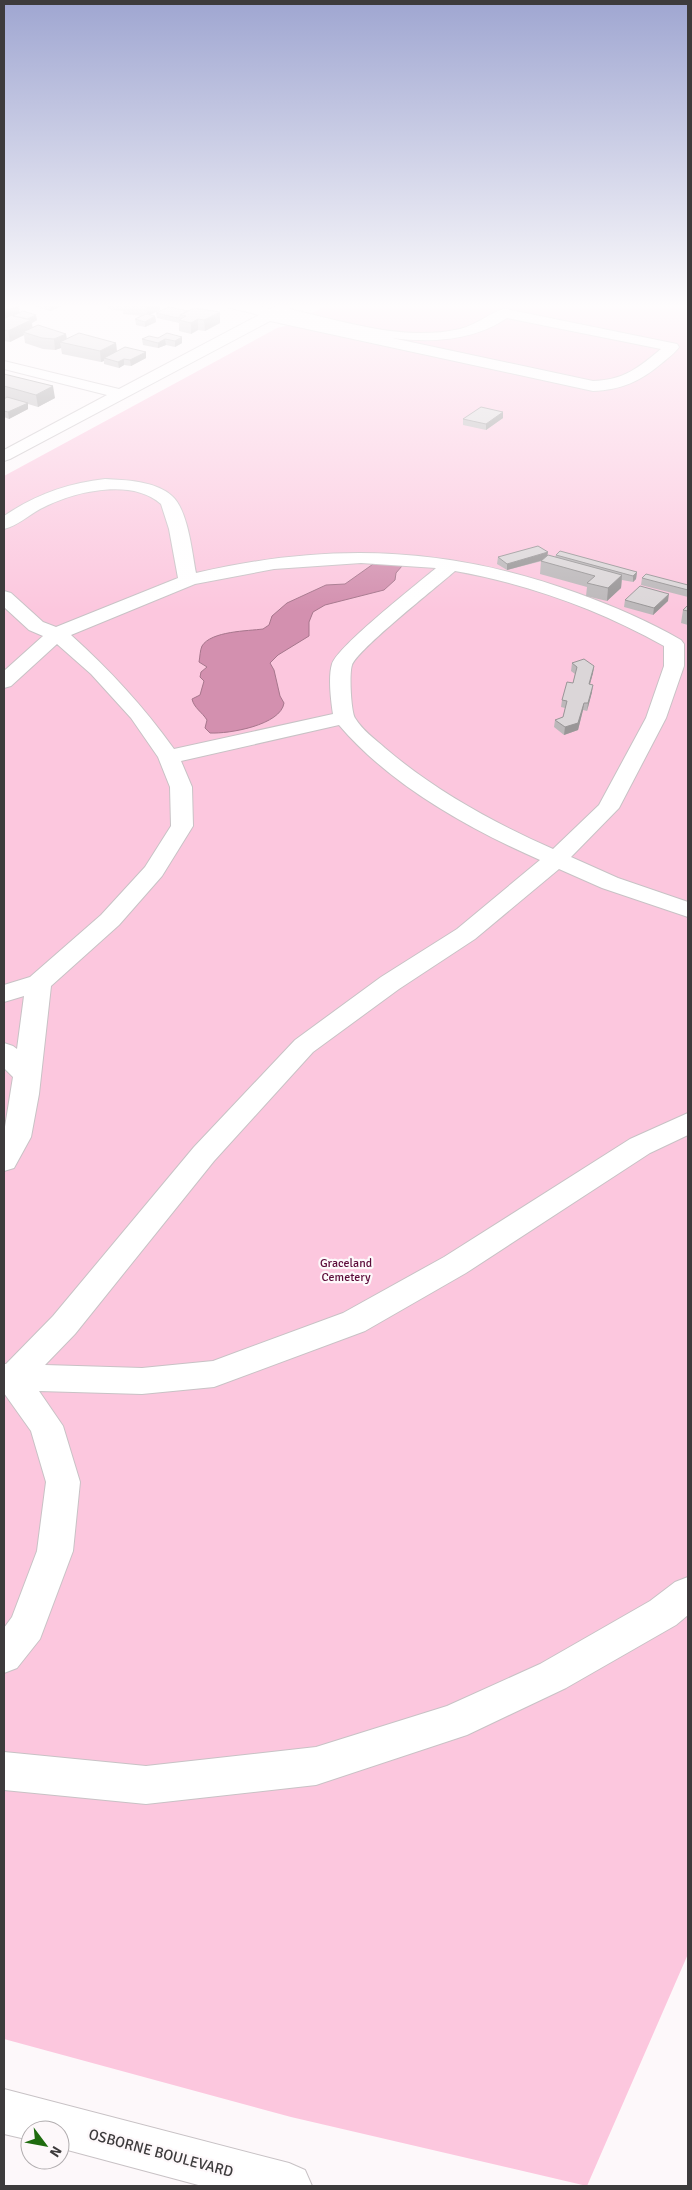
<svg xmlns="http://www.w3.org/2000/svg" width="692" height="2190" font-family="Signika,sans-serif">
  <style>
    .green { fill: #fcc7de }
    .water { fill: #d390af; stroke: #a6768c }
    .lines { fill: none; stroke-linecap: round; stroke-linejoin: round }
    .minor-casing { stroke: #c8c2c5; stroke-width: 2 }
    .minor { fill: #fff; fill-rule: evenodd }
    .wall { fill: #bcb8ba }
    .shaded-wall { fill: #999697 }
    .building { fill: #dbd6d8; stroke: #999697 }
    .labels { text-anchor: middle; stroke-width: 4.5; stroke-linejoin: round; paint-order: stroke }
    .park-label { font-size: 12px; fill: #5c0c3a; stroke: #fdf8fa }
    .near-street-label { font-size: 15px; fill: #3d3b3c; stroke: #fdf8fa }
  </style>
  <rect width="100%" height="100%" fill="#fdf8fa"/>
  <path class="green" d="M329,304H688V1954L587,2186L291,2117L4,2039V476L277,328L290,325Z"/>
  <path class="water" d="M376,562L402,566L396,573L395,580L384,590L325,605L313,612L309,622V636L278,655L270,663L274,670L280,696L284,703C281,725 229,734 210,733L205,728L207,720C202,712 194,708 192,699L200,695L204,681L200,677L201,672L207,667L199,662C200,657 200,650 202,646C211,631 248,631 263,629L269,625L272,616L287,603L326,585L345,584Z"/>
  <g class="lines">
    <g class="minor-casing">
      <path id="minor" d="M225,304H250L270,309C276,306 281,303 288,305L289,309C343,321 404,342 460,329C477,325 490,312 505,309L672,343L677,344L679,347C675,353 668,358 662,363C641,381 621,390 593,391L270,321L10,459L4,461V450L107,395L4,369V361L119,389L259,315L227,307ZM507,318L661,349C638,368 624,380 593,381L392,338C432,343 473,341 507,318Z
        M105,479C125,480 156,481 172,496C188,510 192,552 196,573C330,542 448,546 577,593C613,606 648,621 681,640L684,644V666L666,718L619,808L571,857L618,878L688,902V917L602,888L559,869L475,939L399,989L313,1052L214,1161L75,1334L45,1365L142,1368L213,1361L343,1313L444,1257L630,1139L688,1113V1135L650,1153L466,1273L365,1331L214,1387L142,1394L39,1391L63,1426L80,1482L73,1551L40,1639L17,1668L4,1673V1628L12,1617L37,1551L46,1482L31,1431L4,1393V1364H6L53,1316L194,1147L295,1040L381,977L457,929L540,860C469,829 390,785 339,725L181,761L192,787L193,826L162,876L119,925L51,986L39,1094L31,1137L14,1168L4,1171V1133L13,1077L4,1068V1043L13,1046L17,1049L24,996L4,1002V985L30,977L101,915L145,867L171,826L170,787L158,757L131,718L91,674L57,644L11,686L4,688V671L43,636L29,630L4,607V591L11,593L43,622L56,627L178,578L169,529L161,504C131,477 72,492 40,509C29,515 17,526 4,529V516C35,495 68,483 105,479ZM361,563L436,568C417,584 338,646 332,664C328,677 331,701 333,714L174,749C143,706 111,671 71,635L195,584L274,569ZM455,571C528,584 600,610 664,646V666L646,718L599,805L553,849C494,823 434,790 385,748C375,739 362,730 355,718C351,711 349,674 352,665C357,650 438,586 455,571Z
        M688,1577V1615L676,1625L566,1688L467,1735L316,1785L146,1804L4,1790V1752L146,1766L316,1747L447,1706L540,1664L650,1601L675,1582Z
        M4,2089L289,2163L305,2170L312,2186H202L60,2148V2130H30V2140L4,2134Z"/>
    </g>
    <use href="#minor" class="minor"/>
  </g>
  <path class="wall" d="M4,304L20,313L37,320L32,323V328L66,334L67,339L116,343L117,352H146V358L131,366L124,365L119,368L104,364V361L101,362L62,354L61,348L55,350L43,349L25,343L24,335L10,342L4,341Z
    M36,304H68L50,311L36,307Z
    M107,304H159L160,310L150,315L155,316L156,322L145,327L136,325L135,319L142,316L123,314V311L107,309Z
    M169,307L220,323L205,331L198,330L191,334L179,331V323L157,318L156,313Z
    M182,337V343L175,347L166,345L158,348L143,345L142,339Z
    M4,374L55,398L38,407L28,404V409L9,419L4,417V399L5,398H4Z
    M503,412V418L486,430L463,425V419Z
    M556,555L637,572L636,579L633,582L622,580L621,588L607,601L586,596L587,587L540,574L541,561H542L507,570L497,564L498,557L548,556L555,557Z
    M642,578L688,585V597L641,585Z
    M625,600L668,601L653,615L624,607Z
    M688,605V625L681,623L683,610Z
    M572,663L594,666L593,673L590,684L592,692L587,711L583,710L578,730L564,735L554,727L555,720L563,717L565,708L561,707L562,700L573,683L575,674L571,671Z"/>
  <path class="shaded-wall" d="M50,304H68L50,311Z
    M148,304H159L160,310L147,316L146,306Z
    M19,306L20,317L4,324V311Z
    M220,312V323L205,331L204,320Z
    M36,315L37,320L32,323L33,331L23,332L24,335L10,342L8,331L26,320Z
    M155,316L156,322L145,327V322Z
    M198,319V330L191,334V323Z
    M66,334L67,344L60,342L61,348L55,350L54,339Z
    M182,337V343L175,347V341Z
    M165,339L166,345L158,348V343Z
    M116,343L117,354L104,358V361L101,362L100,351Z
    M146,352V358L131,366L130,360Z
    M124,359V365L119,368L118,362Z
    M53,386L55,398L38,407L36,395Z
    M28,403V409L9,419L8,412Z
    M503,412V418L486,430V424Z
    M548,552L547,559L507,570V564Z
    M637,572L636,579L633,582V576Z
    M622,575L621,588L607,601L608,588Z
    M669,594L668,601L653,615L654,608Z
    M594,666L593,673L588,691L589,684Z
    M593,685L592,692L587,711L588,703Z
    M584,703L583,710L578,730L564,735L565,727Z"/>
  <path class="building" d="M4,304H11L19,306L4,311Z
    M169,307L188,311L180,315V317L178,318L156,313Z
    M194,308L220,312L204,320L198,319L191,323L179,320L186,316L180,315Z
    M23,311L36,315L27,319L13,316Z
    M146,314L155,316L145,322L135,319Z
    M11,315L31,320L8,331L4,330V319Z
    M38,325L66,334L54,339L42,338L23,332Z
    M79,333L116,343L100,351L60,342Z
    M167,333L182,337L175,341L165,339L158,343L142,339L149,336L158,338Z
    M125,347L146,352L130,360L124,359L118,362L104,358Z
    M4,374L53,386L36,395L4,386Z
    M7,397L28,403L8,412L4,411V399Z
    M481,407L503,412L486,424L463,419Z
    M538,546L548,552L507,564L498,557Z
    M560,551L637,572L633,576L556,555Z
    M548,555L622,575L608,588L587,583L595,576L541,561Z
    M646,574L688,585V590L642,578Z
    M640,586L669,594L654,608L625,600Z
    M688,605V611L683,610Z
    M584,659L594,666L589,684L593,685L588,703H584L578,723L565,727L555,720L563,717L567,701L562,700L567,682L573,683L577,667L572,663Z"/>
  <linearGradient id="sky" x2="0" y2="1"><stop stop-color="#9fa6d1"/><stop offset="0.5" stop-color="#fefcfd"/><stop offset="1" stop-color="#fefcfd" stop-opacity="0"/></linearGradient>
  <rect width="692" height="611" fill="url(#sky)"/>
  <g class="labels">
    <g class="park-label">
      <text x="346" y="1267">Graceland<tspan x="346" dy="14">Cemetery</tspan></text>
    </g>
    <g class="near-street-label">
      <text transform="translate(161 2153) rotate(15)" y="5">OSBORNE BOULEVARD</text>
    </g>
  </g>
  <rect width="692" height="2190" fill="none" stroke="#3d3b3c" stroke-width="10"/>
  <g transform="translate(45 2145) rotate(122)"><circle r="24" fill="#fdf8fa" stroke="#b0acae"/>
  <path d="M0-4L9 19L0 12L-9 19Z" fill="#1f6c0f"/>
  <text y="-8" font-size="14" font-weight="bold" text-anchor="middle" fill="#3d3b3c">N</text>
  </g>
</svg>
